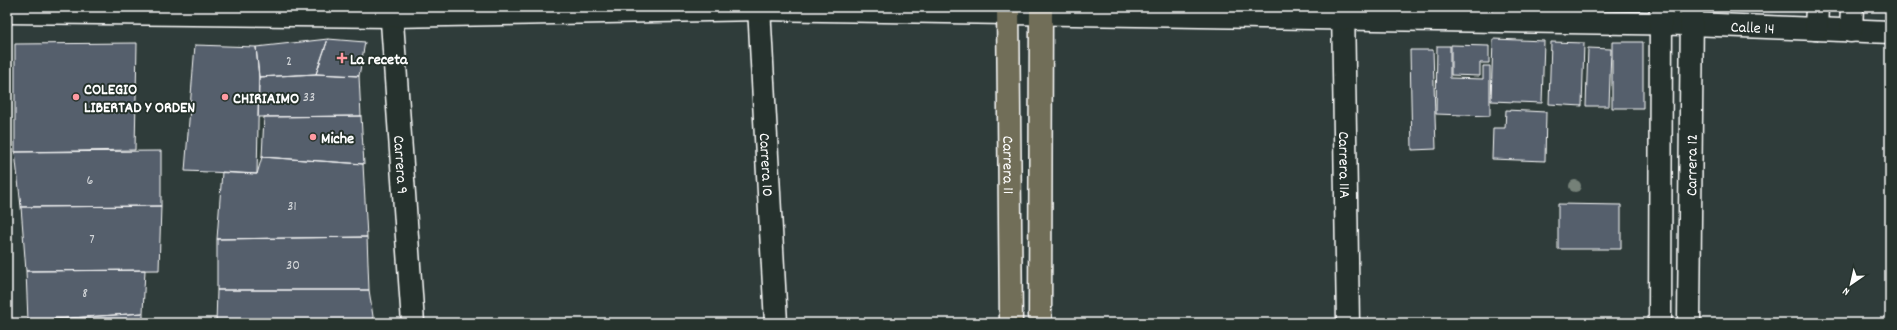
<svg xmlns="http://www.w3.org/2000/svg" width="1897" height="330" font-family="Dekko,sans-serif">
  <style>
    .building { fill: #555f6c; stroke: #fff }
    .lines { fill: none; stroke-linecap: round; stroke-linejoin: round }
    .minor-casing { stroke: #fff; stroke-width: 25 }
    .major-casing { stroke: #fff; stroke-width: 25 }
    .minor { stroke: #26332d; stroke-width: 22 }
    .major { stroke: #716e59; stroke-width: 22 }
    .tree { fill: #758178 }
    .poi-dot { fill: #ff9aa2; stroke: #26332d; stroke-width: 1.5 }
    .labels { text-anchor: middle; stroke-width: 4; stroke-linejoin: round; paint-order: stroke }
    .number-label { font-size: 14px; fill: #d4d7da }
    .street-label { font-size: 16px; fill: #fff; stroke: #26332d }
    .poi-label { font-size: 16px; font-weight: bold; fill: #fff; stroke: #26332d; text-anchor: start }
  </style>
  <rect width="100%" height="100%" fill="#2f3c3a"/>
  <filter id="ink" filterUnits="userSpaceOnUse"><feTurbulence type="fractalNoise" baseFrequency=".025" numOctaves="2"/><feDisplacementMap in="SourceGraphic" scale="8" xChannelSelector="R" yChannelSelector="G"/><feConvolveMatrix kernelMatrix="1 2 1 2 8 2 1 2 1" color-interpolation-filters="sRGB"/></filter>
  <g filter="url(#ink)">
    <path class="building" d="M328,39L365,42L359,76L316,74Z
      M328,39L316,74L259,77L256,47Z
      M1493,39L1544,41L1542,103L1491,101Z
      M1551,42L1584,43L1582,106L1549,104Z
      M1612,42H1643V108H1612Z
      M137,43L135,150L15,152V44Z
      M195,45L256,47L259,77L257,174L185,171Z
      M1451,45L1489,46V63H1480V76L1451,75Z
      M1437,46H1450V78L1483,79V66H1490V116L1436,114Z
      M1588,48L1611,49L1609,106H1586Z
      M1410,50H1433L1436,149L1412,150Z
      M316,74L359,76L361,116L258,117L259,77Z
      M1506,110L1546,112L1545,161L1492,159L1493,128H1505Z
      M361,116L364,164L262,157L264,117Z
      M161,151V206L21,207L15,152Z
      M262,157L363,164L367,237L217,239L222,172L257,174Z
      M1558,204L1621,205V249H1558Z
      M161,206L159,270L26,271L21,207Z
      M367,237L369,290H217V239Z
      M145,270L143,313L28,321L26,271Z
      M217,290H369L374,323H216Z
      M143,313V323H28V321Z"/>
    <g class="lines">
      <g class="minor-casing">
        <g id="minor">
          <path id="s1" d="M391,7L413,323"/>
          <path id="s2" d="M759,7L776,323"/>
          <path id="s3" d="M1343,7L1348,323"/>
          <path id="s4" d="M7,12L392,16L760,9L1692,24L1890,32"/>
          <path d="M1816,29L1817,7"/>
          <path d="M1851,31L1852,7"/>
          <path d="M1660,323L1661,7"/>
          <path id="s5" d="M1689,323L1692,7"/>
        </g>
      </g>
      <g class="major-casing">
        <g id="major">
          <path id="s6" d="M1008,7L1011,323"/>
          <path d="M1040,323L1041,7"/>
        </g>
      </g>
      <use href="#minor" class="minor"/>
      <use href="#major" class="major"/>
    </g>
    <circle class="tree" cx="1575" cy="186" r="6"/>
  </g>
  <g class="poi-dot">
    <path d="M340 52h4v4h4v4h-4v4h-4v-4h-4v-4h4z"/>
    <circle cx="76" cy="97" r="4"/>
    <circle cx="225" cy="97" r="4"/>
    <circle cx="313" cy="137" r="4"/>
  </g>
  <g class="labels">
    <g class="number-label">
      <text x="289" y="65">2</text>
      <text x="309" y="101">33</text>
      <text x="90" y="184">6</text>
      <text x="292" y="210">31</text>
      <text x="92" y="243">7</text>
      <text x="293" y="269">30</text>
      <text x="85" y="297">8</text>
    </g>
    <g class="street-label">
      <text dy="6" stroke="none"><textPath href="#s4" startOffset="1746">Calle 14</textPath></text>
      <text dy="6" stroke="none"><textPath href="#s1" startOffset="158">Carrera 9</textPath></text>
      <text dy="6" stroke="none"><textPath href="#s2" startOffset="158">Carrera 10</textPath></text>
      <text dy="6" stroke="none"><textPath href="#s6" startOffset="158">Carrera 11</textPath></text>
      <text dy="6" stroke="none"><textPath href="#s3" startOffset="158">Carrera 11A</textPath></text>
      <text dy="6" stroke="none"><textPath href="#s5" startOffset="158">Carrera 12</textPath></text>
    </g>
    <g class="poi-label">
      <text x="350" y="64">La receta</text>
      <text x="84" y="94">COLEGIO<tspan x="84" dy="18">LIBERTAD Y ORDEN</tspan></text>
      <text x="233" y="103">CHIRIAIMO</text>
      <text x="321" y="143">Miche</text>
    </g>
  </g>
  <rect width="1897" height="330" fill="none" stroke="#26332d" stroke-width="24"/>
  <rect x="12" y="12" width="1873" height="306" fill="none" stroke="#fff" stroke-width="1.5" filter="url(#ink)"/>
  <g transform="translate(1851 284) rotate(214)" stroke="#26332d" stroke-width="3" paint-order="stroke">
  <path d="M0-3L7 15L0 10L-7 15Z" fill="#ffffff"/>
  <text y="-6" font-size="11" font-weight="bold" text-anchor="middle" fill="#ffffff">N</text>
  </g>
</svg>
